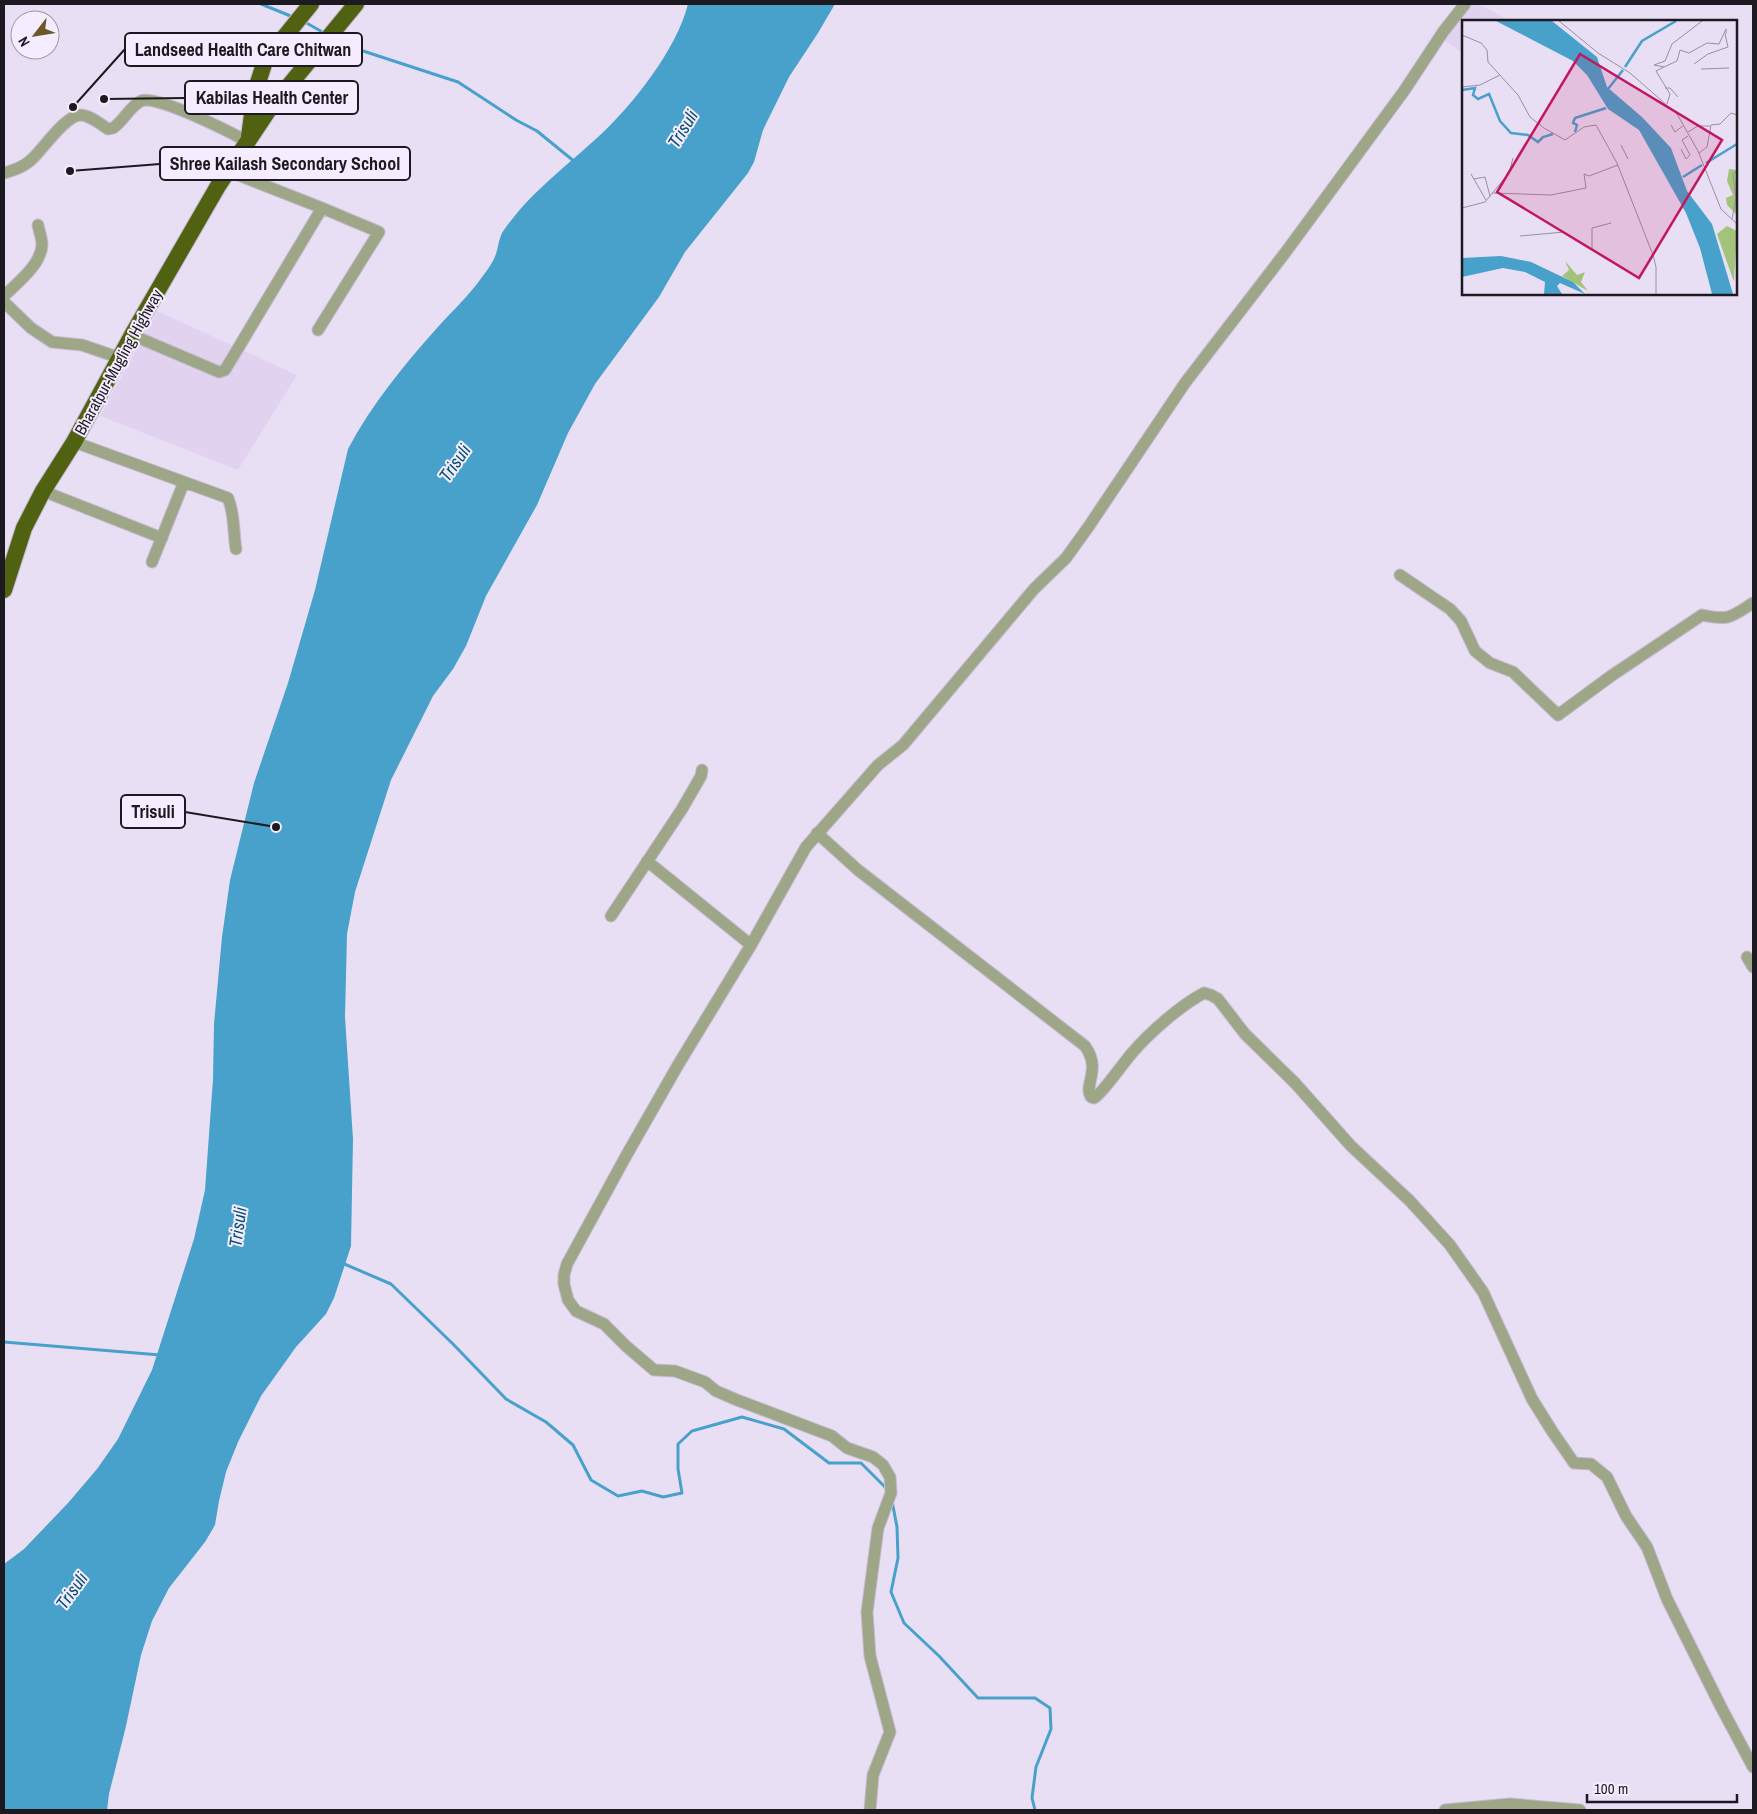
<svg xmlns="http://www.w3.org/2000/svg" width="1757" height="1814" font-family="'Archivo Narrow',sans-serif">
  <style>
    .built { fill: #e1d3f0 }
    .water { fill: #48a1ca }
    .lines { fill: none; stroke-linecap: round; stroke-linejoin: round }
    .stream { stroke: #48a1ca; stroke-width: 3 }
    .minor-casing { stroke: #c4bbcf; stroke-width: 13 }
    .highway-casing { stroke: #c4bbcf; stroke-width: 18 }
    .minor { stroke: #9da787; stroke-width: 11 }
    .highway { stroke: #506111; stroke-width: 16 }
    .labels { text-anchor: middle; stroke-width: 4; stroke-linejoin: round; paint-order: stroke }
    .street-label { font-size: 16px; fill: #1c1920; stroke: #f5edff }
    .water-label { font-size: 18px; font-style: italic; fill: #05516d; stroke: #f5edff }
    .inset-river { fill: none; stroke: #48a1ca; stroke-width: 2.5 }
    .inset-road { fill: none; stroke: #9790a0; stroke-width: 1 }
    .view { fill: #c2185b; fill-opacity: 0.15; stroke: #c2185b; stroke-width: 2.5 }
    .inset-edge { fill: none; stroke: #1c1920; stroke-width: 2.5 }
    .leader { fill: none; stroke: #1c1920; stroke-width: 2 }
    .callout-dot { fill: #1c1920; stroke: #f5edff; stroke-width: 2 }
    .callout { fill: #f5edff; stroke: #1c1920; stroke-width: 2 }
    .callout-label { font-size: 18px; text-anchor: middle; font-weight: bold; fill: #1c1920 }
  </style>
  <rect width="100%" height="100%" fill="#e9dff5"/>
  <path class="built" d="M1465,4H1478L1511,21H1463V53L1440,37Z
    M157,311L297,375L238,470L100,416Z"/>
  <path class="water" d="M688,4H835L818,33L789,77L763,130L754,162L748,173L685,252L659,297L595,384L568,433L537,505L486,596L466,646L453,669L433,696L391,780L355,892L347,934L345,1017L353,1139L351,1246L334,1298L326,1314L296,1347L261,1396L238,1442L226,1472L219,1501L215,1525L205,1542L169,1588L152,1621L141,1655L126,1726L109,1794L107,1810H4V1564L24,1549L68,1503L97,1469L118,1439L152,1370L194,1239L205,1190L213,1079L214,1024L222,937L230,880L254,783L288,683L315,590L348,449C371,405 404,365 437,328C452,311 469,296 482,277C487,271 493,262 496,254C498,248 499,239 502,233C508,224 516,214 523,206C546,181 573,160 598,137C632,106 677,49 688,4Z"/>
  <g class="lines">
    <path class="stream" d="M261,4L293,17
      M303,21L326,34
      M334,38L357,49L458,82L516,120L537,131L575,162
      M342,1263L391,1284L453,1344L506,1399L546,1422L573,1445L591,1480L618,1496L642,1491L663,1497L682,1493L678,1469V1444L692,1431L742,1417L784,1429L829,1463H861L887,1489
      M4,1342L160,1355
      M892,1501L897,1527L898,1558L891,1592L904,1623L939,1656L978,1698H1035L1050,1708L1051,1729L1036,1767L1032,1798L1035,1810"/>
    <g class="minor-casing">
      <path id="minor" d="M228,171L322,208
        M4,173C14,170 24,167 32,159C43,149 65,116 80,115C90,115 100,124 108,129L113,128C124,121 129,107 141,101C156,94 232,133 248,142
        M4,296C17,283 41,265 42,245C42,238 39,231 38,225
        M4,302L31,328L52,342L82,345L120,358
        M132,335L219,372L225,370L322,208L379,232L318,330
        M74,442L184,482L152,562
        M184,482L228,498C235,515 233,532 236,549
        M43,491L162,538
        M1400,575L1450,609L1461,621L1475,651L1490,663L1513,672L1558,715L1611,676L1702,615C1729,621 1731,617 1753,603
        M817,833L858,870L1085,1046C1102,1070 1083,1085 1091,1097L1094,1098C1101,1095 1124,1062 1132,1053C1149,1033 1181,1005 1204,993L1211,995L1218,999L1245,1034L1295,1083L1351,1146L1410,1201L1450,1245L1483,1292L1532,1399L1552,1431L1574,1463L1591,1464L1607,1477L1626,1516L1647,1547L1667,1599L1721,1707L1753,1767
        M647,861L751,945
        M611,916L682,809L701,776L702,770
        M1747,957L1753,967
        M870,1810L873,1775L890,1732L870,1656L867,1612L878,1528L891,1493L890,1477L883,1465L873,1457L847,1448L832,1436L737,1400L716,1391L705,1382L675,1371L654,1370L626,1346L604,1324L576,1311L568,1300L564,1284V1275L567,1264L626,1156L678,1065L751,945L806,847L878,765L903,745L1034,589L1066,558L1089,526L1185,383L1285,253L1404,91L1443,32L1465,4
        M1445,1810L1510,1804L1580,1810"/>
    </g>
    <g class="highway-casing">
      <path id="highway" d="M249,137L255,92L265,61L311,4
        M4,590L24,528L43,491L74,442L132,335L218,186L268,111L356,4"/>
    </g>
    <use href="#minor" class="minor"/>
    <use href="#highway" class="highway"/>
  </g>
  <g class="labels">
    <g class="street-label">
      <text transform="translate(118 362) rotate(-61)" y="6">Bharatpur-Mugling Highway</text>
    </g>
    <g class="water-label">
      <text transform="translate(683 129) rotate(-58)" y="6">Trisuli</text>
      <text transform="translate(455 463) rotate(-55)" y="6">Trisuli</text>
      <text transform="translate(238 1227) rotate(-82)" y="6">Trisuli</text>
      <text transform="translate(72 1591) rotate(-54)" y="6">Trisuli</text>
    </g>
  </g>
  <g transform="translate(1462 20)">
    <rect width="275" height="275" fill="#e9dff5"/>
    <path d="M267,149L275,150V195L265,185L264,178L271,175L265,161ZM265,206L275,211L272,262L255,214ZM103,241L115,255L123,252L119,262L126,271L100,256L107,250Z" fill="#a4c37a"/>
    <path d="M34,1H90L135,37L145,67L180,97L209,128L225,171L250,204L271,274H250L238,228L224,193L177,110L146,89L125,55L111,41ZM39,236L69,242L111,262L123,274L98,263L95,266L100,274H82L83,262L63,252L41,248L0,257V238Z" fill="#48a1ca"/>
    <path class="inset-river" d="M163,47L180,21L214,1M146,69L161,50M0,70L13,68L11,75L16,79L27,74L38,101L49,113L66,115L76,122L81,117L91,114M113,112L115,105L111,103L113,98L144,88M244,143L275,124M221,157L240,145"/>
    <path class="inset-road" d="M97,1L136,33L168,53L215,94L236,131L259,189L275,204M0,15L19,23L25,30L26,42L56,75L68,97L82,108L103,120L122,107L134,105L155,143L191,235L194,247V274M232,44L246,34L266,27L263,14M202,47L215,41L218,30L227,33L245,23L257,24L264,9V14M239,49L267,48M0,67L18,65L38,55M203,68H208L216,77M205,84L208,74L194,51L202,47L192,45L203,41L210,24L240,1M209,105L213,112L222,105M226,112L236,106H248M159,125L166,139M219,129L224,139L228,135L220,120L226,116M237,133L245,127L249,105L258,104L269,93L275,95M9,154L24,180M12,159L23,157L28,176M30,173L89,175L124,168L122,154L127,156L156,145M0,188L23,182L47,153L51,138M270,199L274,178L271,154L275,151M58,216L102,212M130,229V208L149,203"/>
    <path class="view" d="M118,34L260,120L177,258L35,172Z"/>
    <rect width="275" height="275" class="inset-edge"/>
  </g>
  <path class="leader" d="M73 107L125 49M104 99L185 98M70 171L160 164M276 827L185 812"/>
  <g class="callout-dot">
    <circle cx="73" cy="107" r="5"/>
    <circle cx="104" cy="99" r="5"/>
    <circle cx="70" cy="171" r="5"/>
    <circle cx="276" cy="827" r="5"/>
  </g>
  <g class="callout">
    <rect x="125" y="33" width="237" height="33" rx="5"/>
    <rect x="185" y="81" width="173" height="33" rx="5"/>
    <rect x="160" y="147" width="250" height="33" rx="5"/>
    <rect x="121" y="795" width="64" height="33" rx="5"/>
  </g>
  <g class="callout-label">
    <text x="243" y="56">Landseed Health Care Chitwan</text>
    <text x="272" y="104">Kabilas Health Center</text>
    <text x="285" y="170">Shree Kailash Secondary School</text>
    <text x="153" y="818">Trisuli</text>
  </g>
  <rect width="1757" height="1814" fill="none" stroke="#1c1920" stroke-width="10"/>
  <g transform="translate(35 35) rotate(239)"><circle r="24" fill="#f5edff" stroke="#9e98a6"/>
  <path d="M0-4L9 19L0 12L-9 19Z" fill="#6c5827"/>
  <text y="-8" font-size="14" font-weight="bold" text-anchor="middle" fill="#1c1920">N</text>
  </g>
  <path d="M1587 1794v8h150v-8" fill="none" stroke="#1c1920" stroke-width="2.5"/>
  <text x="1594" y="1794" font-size="15" fill="#1c1920" stroke="#f5edff" stroke-width="4" paint-order="stroke">100 m</text>
</svg>
